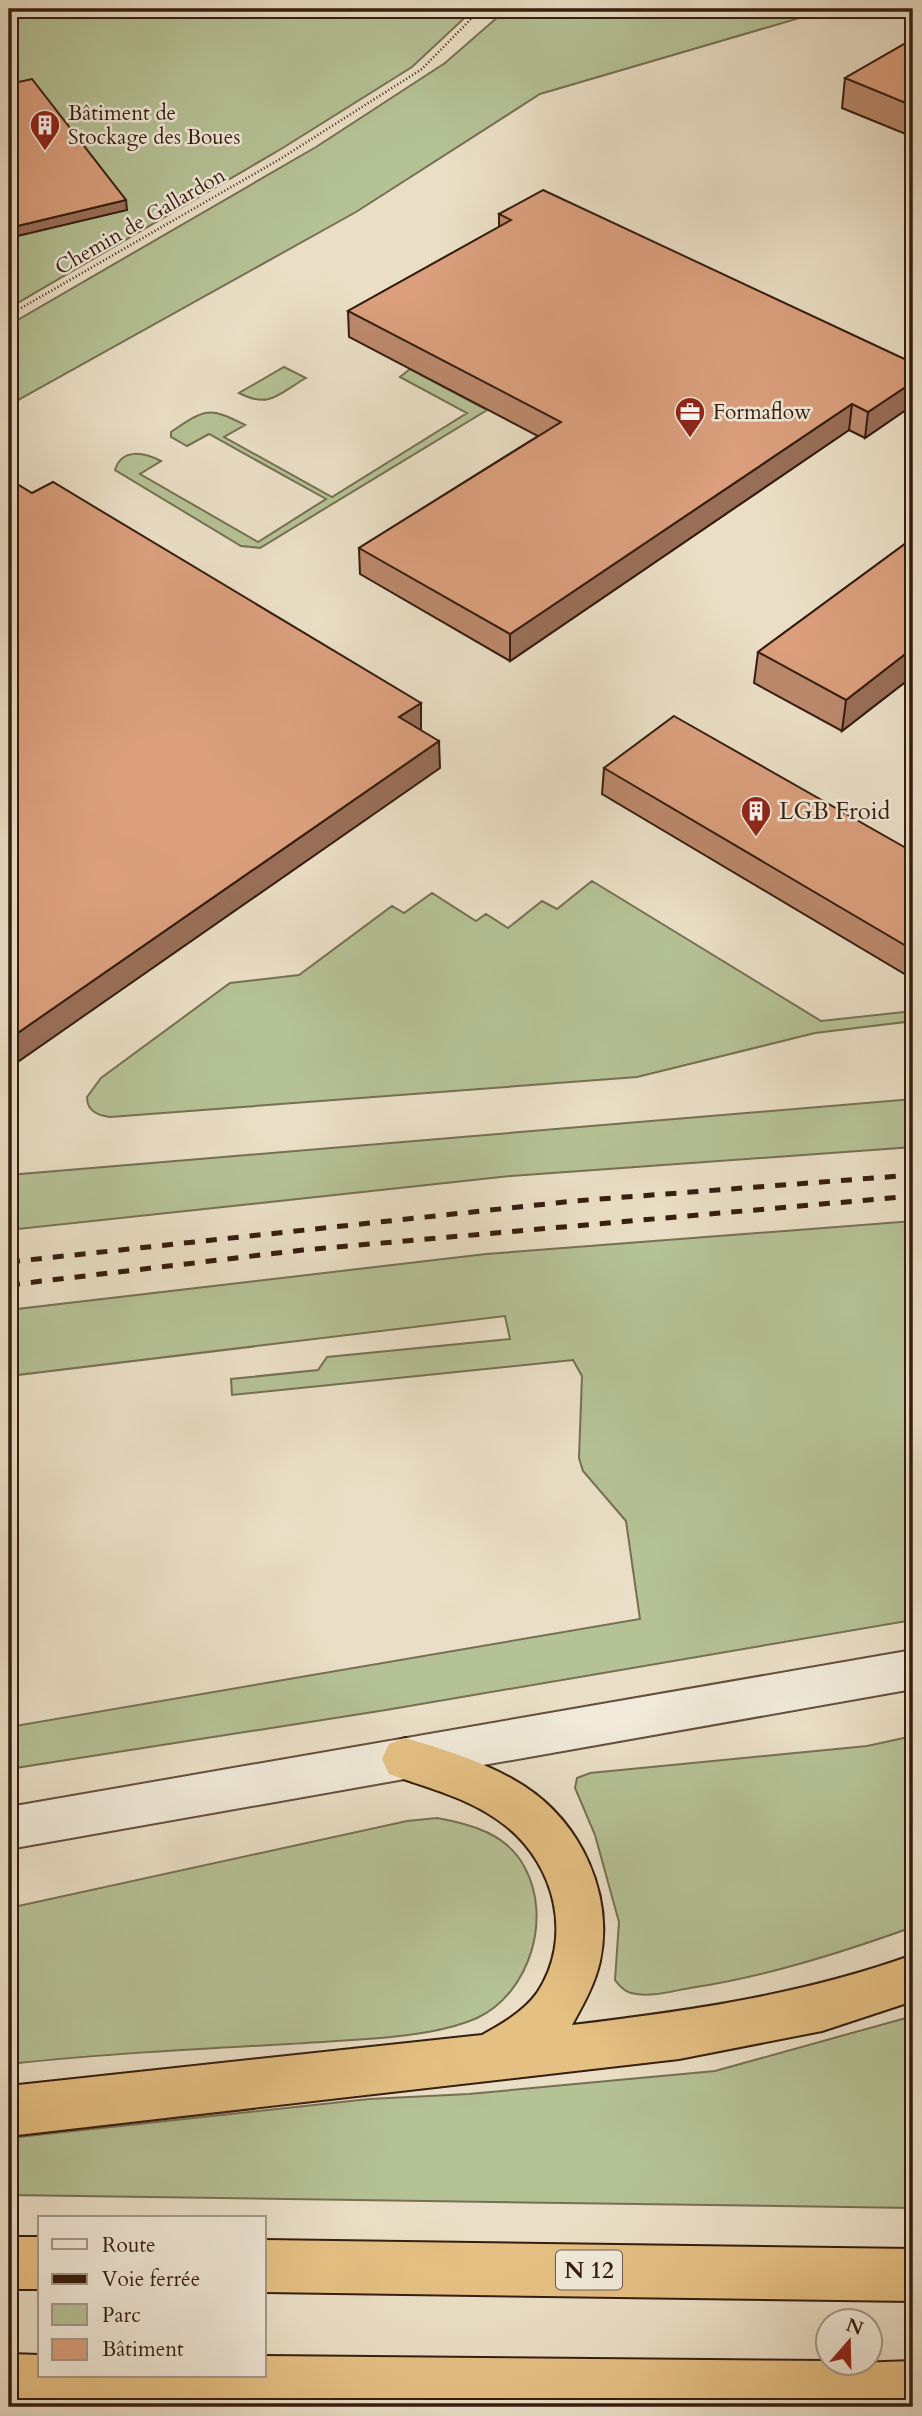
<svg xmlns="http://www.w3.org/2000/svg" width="922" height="2416" font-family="Cardo,serif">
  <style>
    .green { fill: #b5c296; stroke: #767052; stroke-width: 2 }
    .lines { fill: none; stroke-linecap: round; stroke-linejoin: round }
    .street-casing { stroke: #634e3d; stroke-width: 4 }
    .highway-casing { stroke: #361d0f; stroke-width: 4 }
    .path { stroke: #361d0f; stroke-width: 2.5; stroke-dasharray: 1 2.5; stroke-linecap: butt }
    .street { fill: #f1eada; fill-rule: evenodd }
    .highway { fill: #e5c083; fill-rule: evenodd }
    .rail { stroke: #361d0f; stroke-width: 5; stroke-dasharray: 11 11; stroke-linecap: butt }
    .wall { fill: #bc896c; stroke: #361d0f; stroke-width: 2 }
    .shaded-wall { fill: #996f58; stroke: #361d0f; stroke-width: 2 }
    .building { fill: #db9f7d; stroke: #361d0f; stroke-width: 2 }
    .labels { text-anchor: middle; stroke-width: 5; stroke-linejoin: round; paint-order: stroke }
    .far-poi-label { font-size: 21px; fill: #361d0f; stroke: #f1eada; text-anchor: start }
    .far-street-label { font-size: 21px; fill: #361d0f; stroke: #f1eada }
    .shield { fill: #f1eada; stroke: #6e5a4c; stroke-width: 2 }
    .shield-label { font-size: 23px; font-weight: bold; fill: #361d0f }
    .poi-label { font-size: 24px; fill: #361d0f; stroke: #f1eada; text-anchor: start }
  </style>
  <rect width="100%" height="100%" fill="#eadfc6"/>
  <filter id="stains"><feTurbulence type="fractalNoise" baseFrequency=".00286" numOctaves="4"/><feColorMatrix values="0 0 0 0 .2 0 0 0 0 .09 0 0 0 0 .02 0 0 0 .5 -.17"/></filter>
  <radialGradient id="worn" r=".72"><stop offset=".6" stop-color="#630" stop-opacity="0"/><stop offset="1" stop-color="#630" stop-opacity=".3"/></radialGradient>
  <path class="green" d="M9,9H474L412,67L281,149L9,308V238L126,210L9,95Z
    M507,9H830L540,94L356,212L9,405V325L316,147L445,63Z
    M284,367L306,378C278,394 270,409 239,393Z
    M410,369L487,410L260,548L241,546L115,470C122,447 145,453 161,461L140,474L258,542L326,499L209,434L187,446L171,437V432C205,409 208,406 245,425L224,437L332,497L467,413L400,377Z
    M592,881L821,1021L913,1011V1021L815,1033L637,1077L110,1117C97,1115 87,1111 87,1097L101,1078L230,983L299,975L392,906L404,913L432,893L476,921L486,914L508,928L542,901L557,909Z
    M913,1099V1147L511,1176L9,1230V1175Z
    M913,1221V1620L386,1710L9,1769V1727L640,1619L626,1521L583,1471L579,1458L582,1376L573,1360L232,1395L231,1379L318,1370L327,1357L510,1339L505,1316L9,1376V1310L486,1254Z
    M913,1736V1927C840,1953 768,1976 690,1988C672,1991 650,1998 631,1993C624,1991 620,1986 615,1980L619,1922L595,1835L575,1788L577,1778L590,1773L867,1746Z
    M437,1818C471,1824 508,1834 525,1868C552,1918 530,1993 477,2018C428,2040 343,2040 289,2044C195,2049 102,2054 9,2064V1908L407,1821Z
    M913,2016V2208L9,2195V2138L369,2099L469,2094L715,2071Z"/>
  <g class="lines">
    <g class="street-casing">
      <path id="street" d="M913,1650V1689L9,1849V1807Z"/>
    </g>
    <g class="highway-casing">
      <path id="highway" d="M405,1738C446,1750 488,1763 524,1786C581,1823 614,1894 600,1961C595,1984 583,2005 572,2025C688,2011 802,1995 913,1955V2001L822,2031L679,2059L9,2136V2086L482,2035C502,2024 523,2012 537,1993C574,1938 555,1865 506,1826C471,1798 430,1789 389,1774L382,1759L389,1744Z
        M9,2237H40V2289H9Z
        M264,2240L913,2249V2301L264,2292Z
        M9,2354L40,2355V2376H264V2356L828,2361V2364L913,2361V2407H9Z"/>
    </g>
    <path class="path" d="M9,315L280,159L422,69L471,19L491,9"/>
    <use href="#street" class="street"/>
    <use href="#highway" class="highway"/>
    <path class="rail" d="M9,1262L574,1201L913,1175
      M9,1285L303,1250L913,1196"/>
  </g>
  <path class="wall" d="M913,39V137L842,108L845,78Z
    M499,214L913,363V405L865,438L849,430L510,661L360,574L359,548L538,436L349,337L348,311L499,227Z
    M913,538V676L842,731L754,683L758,652Z
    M604,768L913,852V979L602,794Z"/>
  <path class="shaded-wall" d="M126,200L127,210L9,238V228Z
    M913,382V405L865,438L868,412Z
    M852,404L849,430L510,661V634Z
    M913,648V676L842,731L846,700Z
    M421,703V729L400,744L399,717Z
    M439,741L440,768L9,1068V1039Z"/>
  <path class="building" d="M913,39V106L845,78Z
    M32,79L126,200L9,228V84Z
    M543,190L913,363V382L868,412L852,404L510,634L359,548L561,422L348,311L511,220L499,214Z
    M9,479L32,493L53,482L421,703L399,717L439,741L9,1039Z
    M913,538V648L846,700L758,652Z
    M674,716L913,852V950L604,768Z"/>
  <defs>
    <g id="building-pin" transform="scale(1.575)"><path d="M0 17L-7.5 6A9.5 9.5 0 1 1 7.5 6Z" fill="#8f2418" stroke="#f1eada"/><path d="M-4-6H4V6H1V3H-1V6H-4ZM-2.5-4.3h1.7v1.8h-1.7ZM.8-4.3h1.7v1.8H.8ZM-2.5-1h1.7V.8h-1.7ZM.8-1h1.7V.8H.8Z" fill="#fff"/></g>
    <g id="office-pin" transform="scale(1.575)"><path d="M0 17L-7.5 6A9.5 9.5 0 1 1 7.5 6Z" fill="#8f2418" stroke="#f1eada"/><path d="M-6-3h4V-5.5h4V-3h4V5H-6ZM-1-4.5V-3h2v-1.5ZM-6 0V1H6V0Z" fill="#fff"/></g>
  </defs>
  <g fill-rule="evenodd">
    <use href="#building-pin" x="45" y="125"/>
    <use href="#office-pin" x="690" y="412"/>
    <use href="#building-pin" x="756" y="811"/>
  </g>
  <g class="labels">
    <g class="far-poi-label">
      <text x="68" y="120">Bâtiment de<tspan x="68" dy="24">Stockage des Boues</tspan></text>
      <text x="713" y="419">Formaflow</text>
    </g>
    <g class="far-street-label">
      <text transform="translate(140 221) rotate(-30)" y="7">Chemin de Gallardon</text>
    </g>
    <rect class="shield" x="556" y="2250.5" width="66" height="39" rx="5"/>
    <g class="shield-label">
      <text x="589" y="2278">N 12</text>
    </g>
    <g class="poi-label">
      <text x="779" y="819">LGB Froid</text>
    </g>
  </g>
  <rect width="922" height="2416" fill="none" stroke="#eadfc6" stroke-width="35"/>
  <rect x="10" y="10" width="901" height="2395" fill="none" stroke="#361d0f" stroke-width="3.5"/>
  <rect x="18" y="18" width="887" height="2381" fill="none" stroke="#361d0f" stroke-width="2"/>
  <rect x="38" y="2216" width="228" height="161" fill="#f1eada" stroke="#a69889" stroke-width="2"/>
  <rect x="52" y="2239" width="35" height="10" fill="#f1eada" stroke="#a69889" stroke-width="2"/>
  <text x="102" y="2252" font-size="21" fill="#361d0f">Route</text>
  <rect x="52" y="2274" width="35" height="10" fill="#361d0f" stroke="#a69889" stroke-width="2"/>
  <text x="102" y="2286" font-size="21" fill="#361d0f">Voie ferrée</text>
  <rect x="52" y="2304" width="35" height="21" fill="#b5c296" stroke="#a69889" stroke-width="2"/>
  <text x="102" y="2322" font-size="21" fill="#361d0f">Parc</text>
  <rect x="52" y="2339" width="35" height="21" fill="#db9f7d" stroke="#a69889" stroke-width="2"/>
  <text x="102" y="2356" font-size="21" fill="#361d0f">Bâtiment</text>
  <g transform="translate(849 2342) rotate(20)"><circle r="33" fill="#f1eada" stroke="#a69889" stroke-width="2"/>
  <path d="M0-5L12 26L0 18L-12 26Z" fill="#8f2418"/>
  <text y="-10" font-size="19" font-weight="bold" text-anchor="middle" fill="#361d0f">N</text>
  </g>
  <rect width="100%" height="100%" filter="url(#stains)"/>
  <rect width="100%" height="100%" fill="url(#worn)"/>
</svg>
